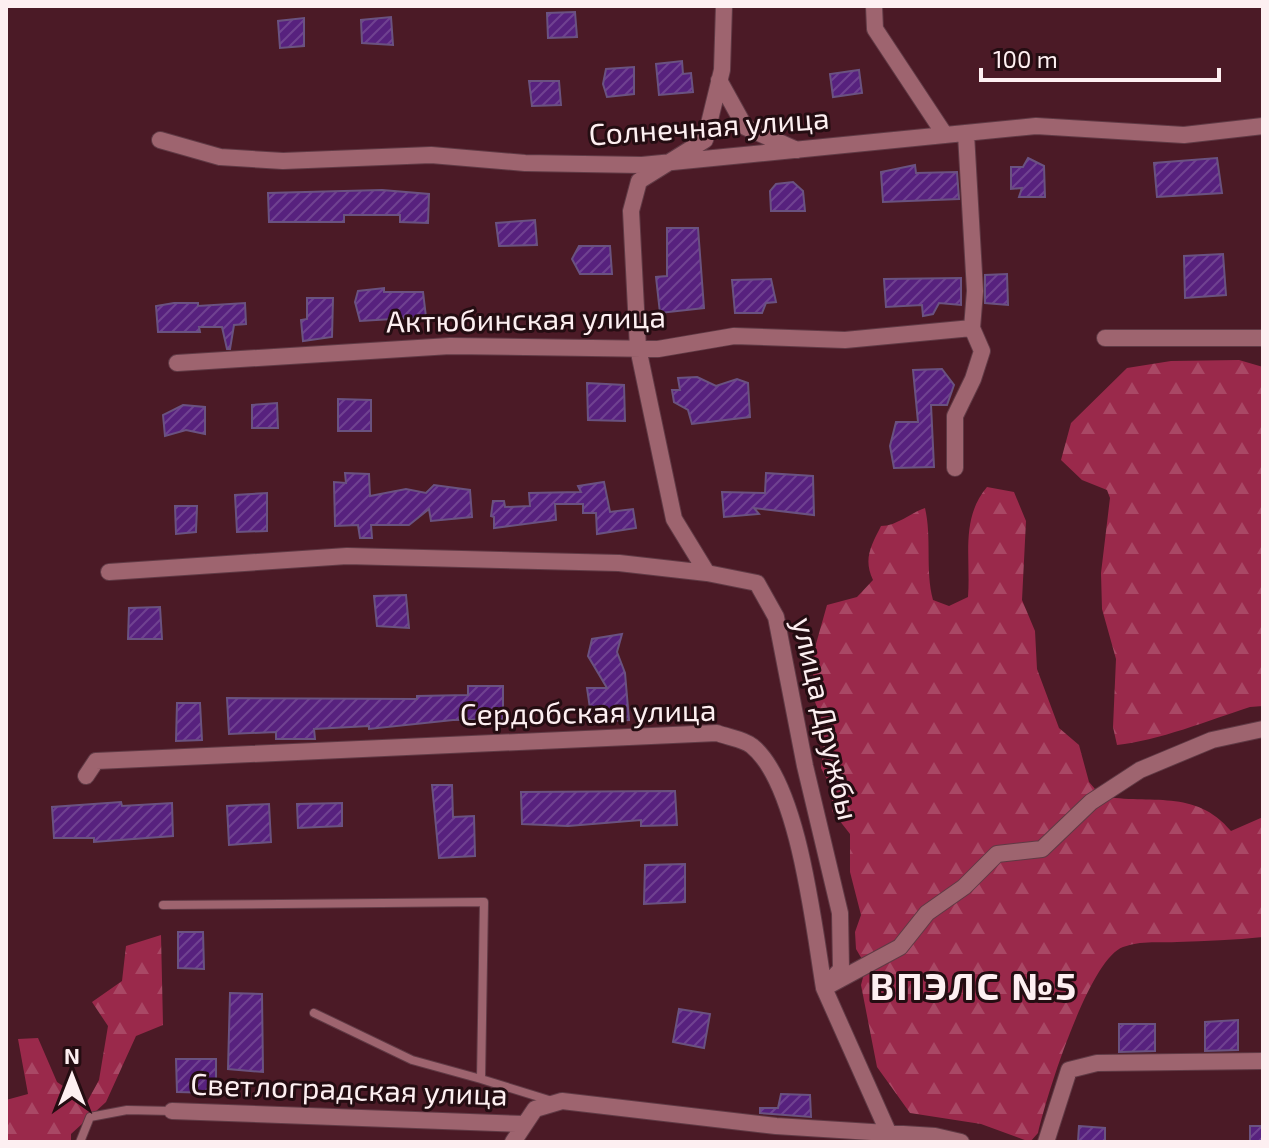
<svg xmlns="http://www.w3.org/2000/svg" width="1269" height="1148" font-family="'Exo 2',sans-serif">
  <style>
    .forest { fill: url(#forest-firs) }
    .building { fill: url(#building-hatch); stroke: #6a5280; stroke-width: 2 }
    .lines { fill: none; stroke-linecap: round; stroke-linejoin: round }
    .lane-casing { stroke: #603a45; stroke-width: 10 }
    .street-casing { stroke: #603a45; stroke-width: 18 }
    .lane { stroke: #9e646f; stroke-width: 8 }
    .street { stroke: #9e646f; stroke-width: 16 }
    .labels { text-anchor: middle; stroke-width: 6; stroke-linejoin: round; paint-order: stroke }
    .street-label { font-size: 30px; fill: #fdeff1; stroke: #240d12 }
    .district-label { font-size: 38px; font-weight: bold; letter-spacing: 2px; fill: #fdeff1; stroke: #240d12 }
  </style>
  <defs>
    <pattern id="forest-firs" width="22" height="20" patternUnits="userSpaceOnUse" patternTransform="scale(2)"><rect width="22" height="20" fill="#9a294b"/><path d="M5 1l3.5 6h-7zM16 11l3.5 6h-7z" fill="#a94865"/></pattern>
    <pattern id="building-hatch" width="6" height="6" patternUnits="userSpaceOnUse" patternTransform="scale(2)"><rect width="6" height="6" fill="#57217e"/><path d="M-1 1l2-2M0 6l6-6M5 7l2-2" fill="none" stroke="#704291"/></pattern>
  </defs>
  <rect width="100%" height="100%" fill="#4b1a26"/>
  <path class="forest" d="M1239,360L1263,367V706L1250,707C1210,720 1157,741 1117,745L1113,727L1116,659L1102,609L1101,573L1110,498L1107,490L1082,480L1061,460L1071,423L1127,368L1171,361Z
    M987,487L1014,492L1026,521L1022,600L1035,631L1037,669L1059,728L1079,745L1089,782L1101,796C1151,805 1195,788 1231,831L1263,817V937C1234,940 1206,941 1177,942C1158,943 1142,940 1123,947C1089,959 1046,1097 1038,1133L1030,1142L981,1124L910,1113L877,1067L861,985L866,966L856,949L855,932L861,915L850,872V834L832,811V789L821,768L824,743L821,717L815,702L812,658L827,605L857,597L873,580C863,559 871,546 881,526C897,526 910,513 925,508C932,538 925,570 933,600L949,606L968,597C971,558 960,519 987,487Z
    M161,935L163,1025L136,1036L106,1102L71,1134V1142H6V1100L28,1094L18,1039L38,1038L57,1082L87,1102L99,1080L108,1026L92,1002L122,981L126,946Z"/>
  <path class="building" d="M575,12L577,37L548,38L547,13Z
    M391,17L393,45L362,43L361,20Z
    M304,18V46L280,48L278,21Z
    M682,61L683,74L691,73L693,92L659,95L656,64Z
    M634,67V94L607,97L603,84L606,69Z
    M859,70L862,93L833,97L830,74Z
    M529,81H559L561,105L532,106Z
    M1028,158L1044,166L1045,197H1019L1022,188L1011,189V167H1023Z
    M1217,158L1222,193L1157,197L1154,163Z
    M915,165L916,173L957,172L959,199L883,202L881,172Z
    M793,182L803,191L805,211H771L770,191L776,184Z
    M382,190L429,194L428,223L400,222V215H344V222H269L268,193Z
    M535,220L537,245L499,246L496,223Z
    M667,228H698L704,308L660,313L656,277L667,276Z
    M579,246H610L612,274H580L572,259Z
    M1223,254L1226,295L1185,298L1184,256Z
    M1007,274L1008,305L985,303V275Z
    M961,278V305L939,303L933,314L923,316L922,305L886,307L884,279Z
    M771,279L776,302L766,303L762,313H735L732,280Z
    M384,288V292H423L426,317L360,321L355,302L358,291Z
    M307,298H333L332,337L303,341L301,320L307,319Z
    M174,303H198V306L245,303L246,324L234,325L230,349H227L222,327H199L200,332H158L156,306Z
    M942,369L954,385L947,405H931L934,467L894,468L890,446L896,422H918L913,370Z
    M697,377L716,386L737,379L748,383L750,417L692,424L688,410L674,402L672,390H680L678,378Z
    M587,383L624,385L625,421L588,420Z
    M338,399L371,400V431H338Z
    M277,403L278,428H252V405Z
    M183,405L205,407V434L186,430L165,436L163,415Z
    M345,473L369,474L370,496L406,489L426,493L434,485L470,490L472,517L431,521L429,509L409,525H371L372,538H360L358,525L335,526L334,482L346,483Z
    M766,473L813,476L814,515L754,508L759,514L724,517L722,492L765,493Z
    M604,482L610,512L633,509L636,528L597,534L596,513H583V504H555L556,520L494,528V517L491,516L493,501H504L505,507L530,506L529,493L581,492L578,486Z
    M267,493V531L237,532L235,495Z
    M175,506H197L196,532L176,534Z
    M406,595L409,628L377,626L374,596Z
    M160,607L162,639H128L129,608Z
    M622,634L617,652L625,673L629,720L592,722L587,688H607L588,656L592,639Z
    M468,686H503V719L453,720L369,729V726L314,729L315,739H276V732L229,734L227,698L417,699V696L468,695Z
    M177,703H200L202,740L176,741Z
    M432,785H452L453,817L474,816L475,856L439,858Z
    M675,791L677,825L641,826V820L568,826L522,824L521,792Z
    M121,802L122,806L172,803L173,836L94,842V838H54L52,807Z
    M342,803V826L298,828L297,804Z
    M269,804L271,842L229,845L227,806Z
    M685,864V902L644,904L645,865Z
    M178,932H203L204,969L178,968Z
    M230,993L262,994L263,1072L228,1069Z
    M679,1009L710,1014L704,1048L673,1042Z
    M1238,1020V1050L1205,1051V1022Z
    M1119,1024H1155V1051L1119,1052Z
    M176,1059H216V1093L177,1092Z
    M781,1094L810,1095L811,1117L760,1113V1108H778Z
    M1079,1126L1105,1128V1142H1078Z
    M1250,1126H1263V1142H1250Z"/>
  <g class="lines">
    <g class="lane-casing">
      <path id="lane" d="M163,905L484,902L481,1079L552,1101
        M314,1013L412,1060L481,1079
        M80,1142L90,1117L127,1110L172,1111"/>
    </g>
    <g class="street-casing">
      <path id="street" d="M724,6L722,70L705,140L639,181L631,211L638,348L674,519L707,573L757,583L776,617L805,766L840,913L841,969L824,988L889,1134
        M874,6L875,29L945,135
        M719,80L745,127L797,150
        M160,140L220,157L283,161L431,155L525,163L642,165L1036,126L1184,135L1263,126
        M1105,338H1263
        M177,363L450,346L658,349L734,336L845,340L972,328
        M955,468V416L973,379L982,351L972,328L975,291L966,134
        M109,572L347,556L619,563L707,573
        M86,776L96,761L717,733C727,737 744,739 752,746C799,784 814,929 824,988L900,947L927,913L964,887L997,854L1042,849L1091,802L1140,770L1212,740L1263,729
        M172,1111L524,1124
        M513,1142L535,1109L562,1101L776,1126L935,1136L961,1142
        M1046,1142L1069,1070L1097,1063L1263,1061"/>
    </g>
    <use href="#lane" class="lane"/>
    <use href="#street" class="street"/>
  </g>
  <g class="labels">
    <g class="street-label">
      <text transform="translate(709 127) rotate(-4)" y="10">Солнечная улица</text>
      <text transform="translate(526 320) rotate(-1)" y="10">Актюбинская улица</text>
      <text transform="translate(588 713) rotate(-1)" y="10">Сердобская улица</text>
      <text transform="translate(825 719) rotate(77)" y="10">улица Дружбы</text>
      <text transform="translate(349 1090) rotate(2)" y="10">Светлоградская улица</text>
    </g>
    <g class="district-label">
      <text x="974" y="1000">ВПЭЛС №5</text>
    </g>
  </g>
  <rect width="1269" height="1148" fill="none" stroke="#fdeff1" stroke-width="16"/>
  <g transform="translate(72 1076)" stroke="#240d12" stroke-width="6" paint-order="stroke">
  <path d="M0-6L14 30L0 20L-14 30Z" fill="#fdeff1"/>
  <text y="-12" font-size="22" font-weight="bold" text-anchor="middle" fill="#fdeff1">N</text>
  </g>
  <path d="M981 68v12h238v-12" fill="none" stroke="#fdeff1" stroke-width="4"/>
  <text x="993" y="68" font-size="24" fill="#fdeff1" stroke="#240d12" stroke-width="6" paint-order="stroke">100 m</text>
</svg>
